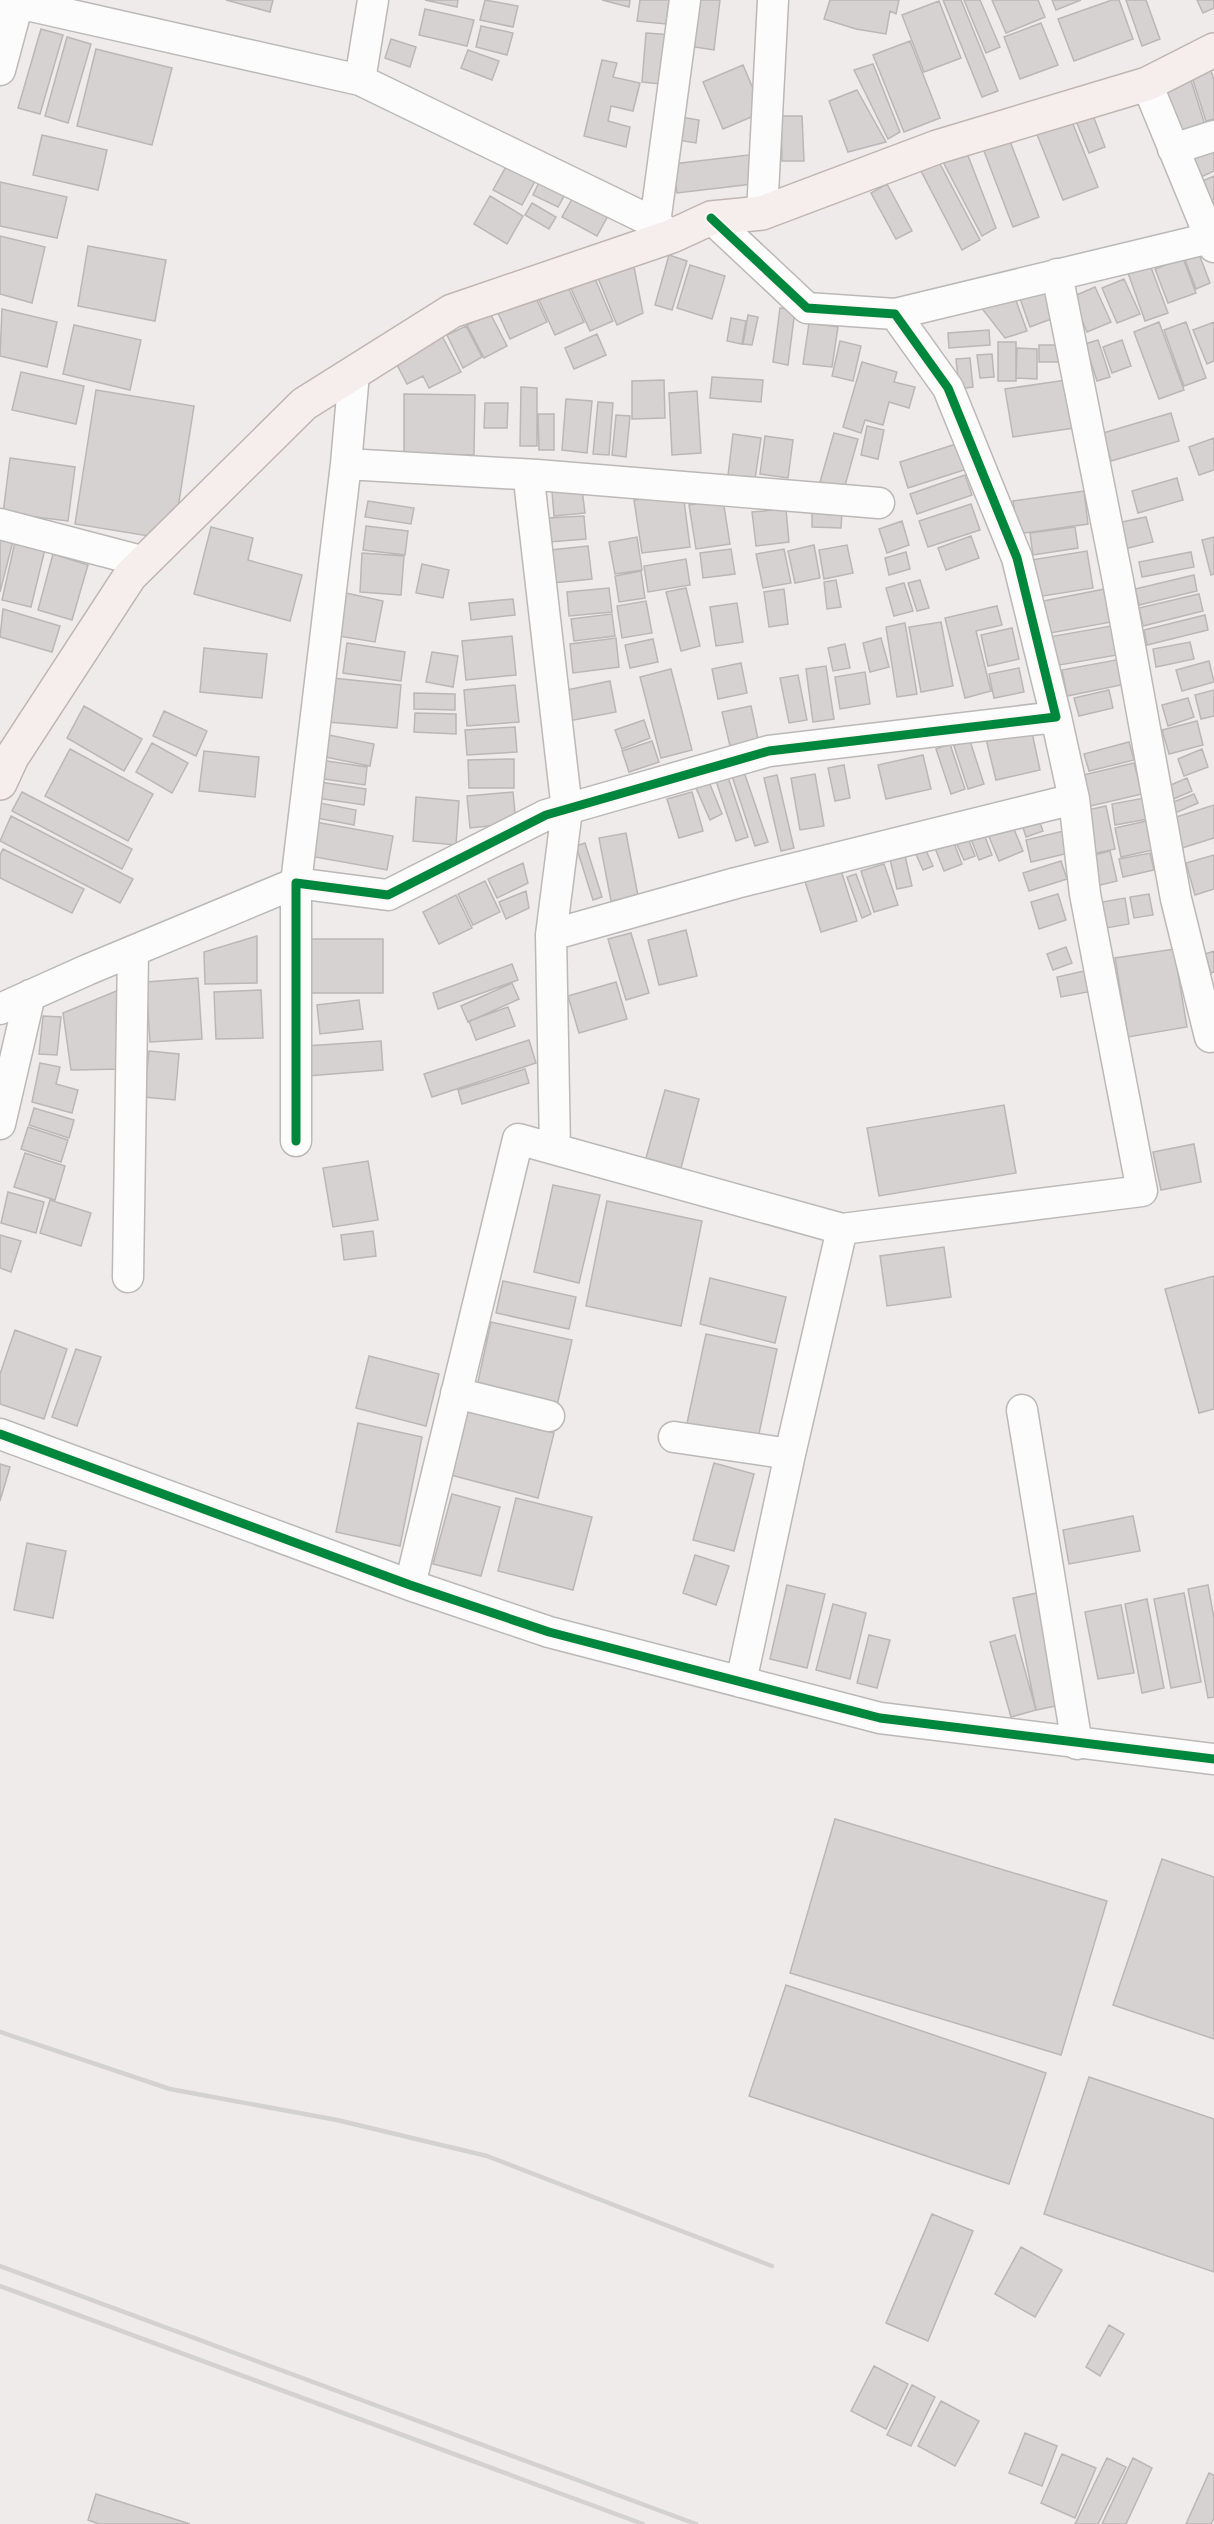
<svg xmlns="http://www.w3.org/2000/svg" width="1214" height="2524" font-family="Inter,sans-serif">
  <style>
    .building { fill: #d5d2d1; stroke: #bab7b6; stroke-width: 1.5 }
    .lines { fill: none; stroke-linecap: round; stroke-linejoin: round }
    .minor-casing { stroke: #bbb8b7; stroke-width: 33 }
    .major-casing { stroke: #c0b5b1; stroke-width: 36 }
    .minor { stroke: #fdfcfc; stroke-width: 30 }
    .major { stroke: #f5eeed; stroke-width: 33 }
    .rail { stroke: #d3d2d1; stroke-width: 4.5 }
    .cycleway-casing { stroke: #fff7f5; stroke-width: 13 }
    .cycleway { stroke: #00873e; stroke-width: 9 }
  </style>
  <rect width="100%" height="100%" fill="#efebea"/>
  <path class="building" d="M226,0H273L270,12Z
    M425,0H458L457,7Z
    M485,0L518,6L513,27L480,20Z
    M602,0H630L629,7Z
    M640,0H669L666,24L637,21Z
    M695,0H720L714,50L689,46Z
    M830,0H899L896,14L890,11L886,34L856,29L824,19Z
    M943,0H961L998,91L982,97Z
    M964,0H980L1000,47L986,53Z
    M992,0H1038L1045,17L1006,33Z
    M1052,0H1081L1056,10Z
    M1112,0H1119L1133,39L1074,61L1058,19Z
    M1126,0H1146L1160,39L1142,46Z
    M1197,0H1214V8L1203,13Z
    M939,1L961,58L924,72L902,15Z
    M425,9L474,20L467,46L419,35Z
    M1041,23L1058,65L1020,79L1004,37Z
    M481,26L513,33L507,55L476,47Z
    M41,29L63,35L40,114L18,108Z
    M646,33L674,35L670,85L642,82Z
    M67,37L91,44L68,123L45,116Z
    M391,39L416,47L410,67L385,58Z
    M910,41L940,118L904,132L873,55Z
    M96,49L172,68L152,145L77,126Z
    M468,50L499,61L492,80L461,68Z
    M602,60L617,63L613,77L640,83L633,111L611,106L608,121L630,127L626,147L584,136Z
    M873,64L900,132L888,139L854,70Z
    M743,65L763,112L723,129L703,82Z
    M1210,67L1214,80V119L1206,121L1191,74Z
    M1189,74L1205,125L1180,134L1164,82Z
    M857,90L886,142L848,152L829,101Z
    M1067,109L1098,187L1063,200L1032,122Z
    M1091,110L1105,147L1089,153L1074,116Z
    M781,116H802L804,161H782Z
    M681,117L699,120L696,143L677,140Z
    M42,135L107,150L98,190L33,175Z
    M1008,136L1039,217L1013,227L982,146Z
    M1214,140V171L1201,177L1190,150Z
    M965,148L996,228L982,236L942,160Z
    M757,154L761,183L677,193L673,164Z
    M512,156L540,172L522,205L493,190Z
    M939,162L980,240L962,250L921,171Z
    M543,174L569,187L558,207L533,195Z
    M1214,176V202L1207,205L1198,183Z
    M0,182L67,197L57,238L0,226Z
    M887,184L912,231L896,239L871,193Z
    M576,192L610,212L597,236L562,217Z
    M490,196L523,216L507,244L474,224Z
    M532,203L556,217L549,229L525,215Z
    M0,236L45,247L32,303L0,294Z
    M88,246L166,260L155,321L78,306Z
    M1199,254L1210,283L1196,289L1185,260Z
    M669,255L687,261L672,310L655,305Z
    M1183,258L1196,293L1168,303L1155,269Z
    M1149,262L1168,313L1145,321L1127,270Z
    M690,265L725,276L712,319L677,308Z
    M634,267L643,313L617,325L598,278Z
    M593,274L613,321L590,331L569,284Z
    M1124,279L1140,314L1117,323L1102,288Z
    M1046,282L1059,316L1030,327L1018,293Z
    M568,287L584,322L555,335L539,300Z
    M1095,287L1111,322L1087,332L1072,297Z
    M1014,295L1027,331L1005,338L980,306Z
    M535,296L547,322L510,339L498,313Z
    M780,308L795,310L788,365L773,362Z
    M2,309L57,322L47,367L0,356Z
    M490,313L507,346L484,358L467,325Z
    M748,315L758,317L752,345L743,344Z
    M731,318L746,321L742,344L727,341Z
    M1159,322L1184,390L1159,399L1134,332Z
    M1186,322L1206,378L1184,386L1164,330Z
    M1214,322V361L1207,364L1193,330Z
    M809,323L838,327L832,367L803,364Z
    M74,325L141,340L130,390L63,374Z
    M466,326L482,357L463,368L447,335Z
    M989,330L990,345L949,348L948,333Z
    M441,334L461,372L429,388L423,376L407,384L394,359Z
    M597,334L606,355L574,369L565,348Z
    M1098,340L1110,377L1097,381L1085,344Z
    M1122,340L1131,366L1112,373L1103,347Z
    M840,341L861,346L853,381L832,376Z
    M998,342H1016V381H998Z
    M1039,345H1059V362H1039Z
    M1017,348L1037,349V379L1016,378Z
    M992,354L994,377L980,378L977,355Z
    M970,358L973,387L959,389L956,359Z
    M862,362L897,372L894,382L915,387L909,408L889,402L883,425L865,420L861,433L843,427Z
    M21,372L84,386L76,424L12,410Z
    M712,377L763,380L761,402L710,398Z
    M664,380L665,418L632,419V381Z
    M1066,380L1074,428L1013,437L1005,389Z
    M521,387L537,388V446H520Z
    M96,390L194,406L173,540L75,524Z
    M697,391L701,453L672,455L669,393Z
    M404,394L475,395L474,455L404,454Z
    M566,399L592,401L587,453L562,450Z
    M598,402L613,403L609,455L593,454Z
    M485,403H508L507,428H484Z
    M1171,413L1179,441L1111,461L1103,433Z
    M538,414H554V450H539Z
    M616,415L630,416L626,457L612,455Z
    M867,426L884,430L878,459L861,455Z
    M834,433L858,439L844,489L820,482Z
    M733,434L761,438L755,479L728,475Z
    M765,436L793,440L788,478L760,474Z
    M1214,438V470L1199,475L1189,447Z
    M959,443L967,469L908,488L900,462Z
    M10,458L75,467L68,521L3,513Z
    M965,475L972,495L917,514L910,494Z
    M1177,478L1183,500L1138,513L1132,491Z
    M582,489L585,513L554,516L552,492Z
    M1084,491L1088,524L1018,534L1013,501Z
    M683,493L690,547L642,553L634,500Z
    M723,500L730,544L696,549L689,505Z
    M368,501L414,508L411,524L365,517Z
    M971,504L980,530L928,547L919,521Z
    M786,509L789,542L756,546L752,512Z
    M812,510L842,512L841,528L812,527Z
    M584,516L586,539L549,542L547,518Z
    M1146,517L1153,542L1124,549L1117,523Z
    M902,521L909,545L887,553L879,529Z
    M366,526L408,531L405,555L363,550Z
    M211,527L253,538L248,560L302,575L290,621L194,594Z
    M1075,527L1078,548L1033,555L1030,533Z
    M971,536L979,558L946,570L938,548Z
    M637,537L642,570L615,574L609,542Z
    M1214,537V574L1211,575L1202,540Z
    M0,538L13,541L0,592Z
    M15,542L45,549L31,607L2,600Z
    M814,545L820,578L795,583L788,551Z
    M847,545L853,573L824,579L819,550Z
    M588,546L592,579L553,583L550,550Z
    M731,549L735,574L703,578L700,553Z
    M784,549L791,583L763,588L756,554Z
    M1087,551L1093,588L1037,597L1031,560Z
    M906,552L910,569L889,575L885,558Z
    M1191,552L1194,567L1142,577L1139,562Z
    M362,553L404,556L401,595L360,592Z
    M53,554L88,565L72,620L38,610Z
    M686,559L690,585L648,592L644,566Z
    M422,564L449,570L443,598L416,593Z
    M641,571L645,598L619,602L615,576Z
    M1194,575L1197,591L1139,605L1135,589Z
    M836,580L841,607L827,609L824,582Z
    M920,580L929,608L917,611L908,583Z
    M904,583L913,611L894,616L886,588Z
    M609,588L612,612L569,616L567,592Z
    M686,588L700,646L681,651L666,592Z
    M1110,588L1117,621L1045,634L1038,602Z
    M784,589L788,624L769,627L764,592Z
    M346,593L383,601L375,642L338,636Z
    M1199,594L1203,611L1143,626L1139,608Z
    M513,599L515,615L471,620L469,603Z
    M646,601L652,633L622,638L617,606Z
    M737,603L743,642L716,646L710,607Z
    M997,606L1002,625L976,631L991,691L965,698L945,618Z
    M3,609L60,626L52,652L0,637Z
    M612,614L615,636L574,641L571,619Z
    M1205,615L1208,630L1147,645L1144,630Z
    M941,622L953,686L921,692L909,627Z
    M905,623L917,694L897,697L886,627Z
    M1111,626L1117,655L1054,666L1049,637Z
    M1012,628L1019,659L988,666L981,635Z
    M512,636L516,675L466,680L462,641Z
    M616,638L619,667L573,673L570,644Z
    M881,638L889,667L870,672L863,643Z
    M653,639L658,662L630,668L625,645Z
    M1190,642L1194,659L1156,667L1153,649Z
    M347,643L405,652L401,681L343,673Z
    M845,644L850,668L833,671L828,648Z
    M204,648L267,654L262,698L200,692Z
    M432,652L458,656L453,687L426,682Z
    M1121,659L1126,684L1067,696L1062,670Z
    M1209,661L1214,682L1182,691L1176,670Z
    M741,663L747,693L718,699L712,669Z
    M826,666L834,719L813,722L806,669Z
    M1019,668L1024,692L994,698L989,674Z
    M671,669L692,750L661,758L640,677Z
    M865,672L870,704L840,709L835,677Z
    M798,675L807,720L789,723L780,678Z
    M332,678L401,685L397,728L328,722Z
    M610,681L616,712L569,721L562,691Z
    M515,685L519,722L467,726L464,690Z
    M1109,690L1113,708L1079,716L1074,698Z
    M1214,690V716L1201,719L1195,695Z
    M414,693L455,694V710L414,709Z
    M1188,698L1194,717L1168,726L1162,705Z
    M84,706L142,739L124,771L67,738Z
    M751,706L758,739L730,746L722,712Z
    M164,711L207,731L196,756L153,736Z
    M415,713L456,714V734L414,732Z
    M644,720L650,738L622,749L615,730Z
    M1197,721L1203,745L1169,754L1162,730Z
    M515,727L517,752L467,755L465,730Z
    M1031,728L1040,770L996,780L986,739Z
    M319,733L374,744L370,766L315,755Z
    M969,738L984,784L968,789L953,743Z
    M652,741L659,762L629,772L622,751Z
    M1129,742L1134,760L1089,771L1084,754Z
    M152,743L188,763L172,793L136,772Z
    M950,744L965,789L951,794L936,749Z
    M70,749L153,794L128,841L45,796Z
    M1202,749L1208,767L1184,776L1178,759Z
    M204,751L259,757L255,797L199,791Z
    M923,755L931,789L886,799L878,765Z
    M314,759L367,767L365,785L311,777Z
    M514,759V788H469L468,760Z
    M1134,763L1142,794L1086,807L1079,776Z
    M844,765L850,798L835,801L828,768Z
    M743,769L768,842L755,846L731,773Z
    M726,771L748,837L736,841L714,775Z
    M815,774L824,826L800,830L791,778Z
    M777,775L794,848L781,851L764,778Z
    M1187,778L1192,791L1171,800L1166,787Z
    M313,781L366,789L364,805L310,797Z
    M709,782L722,814L710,820L696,788Z
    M22,792L132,849L122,869L12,811Z
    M513,792L516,823L470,828L467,796Z
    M692,792L703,831L679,838L667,799Z
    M1194,794L1198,803L1175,813L1171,803Z
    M416,797L459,801L456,845L413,841Z
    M1144,798L1148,819L1115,825L1112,804Z
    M309,801L356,810L354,825L306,816Z
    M1214,805V838L1182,848L1173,818Z
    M1106,806L1115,849L1087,855L1078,812Z
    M1036,812L1043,831L1026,837L1020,818Z
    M11,816L133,879L120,903L0,841Z
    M1151,820L1157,849L1121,857L1115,828Z
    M310,821L393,836L387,870L304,855Z
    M1011,822L1023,851L999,861L987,832Z
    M981,826L992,855L979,860L968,831Z
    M1068,830L1073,852L1031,862L1026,840Z
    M626,833L638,896L611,901L599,838Z
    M966,833L975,856L964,860L954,838Z
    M951,835L962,864L944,871L933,843Z
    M585,843L602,897L593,900L576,846Z
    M924,846L933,866L923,870L914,850Z
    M903,847L912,886L897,889L888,851Z
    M3,849L84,889L72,913L0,878V855Z
    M1110,851L1117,881L1096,886L1090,856Z
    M1150,853L1154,870L1123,877L1119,859Z
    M1214,855V889L1195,895L1186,863Z
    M838,861L857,921L821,932L802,872Z
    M1061,861L1067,879L1029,891L1023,873Z
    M523,863L528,883L497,898L488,879Z
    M884,864L898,905L874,912L861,871Z
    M856,874L871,914L862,918L847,877Z
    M485,881L500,912L473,925L458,894Z
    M526,891L529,908L506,919L499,902Z
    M1058,894L1066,920L1039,929L1031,902Z
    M1149,894L1153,915L1134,918L1130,897Z
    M456,895L472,928L439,944L423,912Z
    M1125,898L1129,924L1106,928L1102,902Z
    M686,930L697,976L659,985L648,940Z
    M631,933L649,993L626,1000L608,939Z
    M257,936V983L205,984L204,952Z
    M300,939H383V993H300Z
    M1066,947L1072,963L1053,970L1047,954Z
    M1174,949L1187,1027L1128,1037L1115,958Z
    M1214,951V972L1211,973L1205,954Z
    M512,964L518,980L438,1009L433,993Z
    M1089,970L1093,991L1061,997L1057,977Z
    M198,978L202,1039L150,1042L146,982Z
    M616,982L627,1019L579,1033L568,996Z
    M512,983L519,999L468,1022L461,1006Z
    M121,989L124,1069L71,1070L63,1013Z
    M261,990L263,1038L216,1039L214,992Z
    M359,1000L363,1029L320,1034L317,1005Z
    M508,1007L515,1026L476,1040L469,1021Z
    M43,1016L61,1017L57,1055L39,1054Z
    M529,1040L536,1063L432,1097L424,1074Z
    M381,1041L383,1070L307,1076L305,1046Z
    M149,1051L179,1054L175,1100L144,1097Z
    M40,1063L60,1067L56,1084L78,1090L72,1113L32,1102Z
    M525,1069L529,1083L462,1104L458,1090Z
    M665,1090L699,1099L681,1168L646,1158Z
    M1004,1105L1016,1173L879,1196L867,1128Z
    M34,1108L74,1120L69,1138L29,1125Z
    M28,1127L68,1140L61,1162L21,1149Z
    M1194,1144L1201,1182L1161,1190L1153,1152Z
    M25,1153L65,1166L55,1200L14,1187Z
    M368,1161L378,1220L333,1227L323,1168Z
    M553,1185L600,1195L579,1283L534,1272Z
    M8,1192L44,1202L36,1233L1,1223Z
    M50,1200L91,1213L81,1246L40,1233Z
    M607,1201L702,1221L681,1326L586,1306Z
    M373,1231L376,1256L344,1260L341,1235Z
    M0,1235L21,1241L11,1272L0,1268Z
    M944,1247L951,1297L887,1306L880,1256Z
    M1214,1276V1409L1199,1413L1165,1289Z
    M710,1278L786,1297L775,1343L700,1324Z
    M503,1281L576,1297L569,1329L496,1313Z
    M491,1322L572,1340L556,1410L476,1391Z
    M15,1330L67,1349L44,1419L0,1404V1374Z
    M706,1334L777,1349L757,1443L686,1428Z
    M76,1349L101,1357L77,1426L52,1417Z
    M369,1356L439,1374L426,1426L356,1408Z
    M464,1410L554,1433L538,1498L447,1474Z
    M358,1423L422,1437L400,1546L336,1532Z
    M714,1463L754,1474L734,1551L693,1540Z
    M0,1464L10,1467L0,1501Z
    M452,1494L500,1507L481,1576L433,1564Z
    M516,1498L592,1517L573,1590L498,1571Z
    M1133,1516L1140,1551L1069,1564L1063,1530Z
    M27,1543L66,1551L53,1618L14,1610Z
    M695,1555L729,1566L716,1605L683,1593Z
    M787,1585L825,1594L807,1668L770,1659Z
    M1208,1585L1214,1618V1697L1208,1698L1188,1589Z
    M1037,1593L1061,1705L1036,1710L1013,1598Z
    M1184,1593L1201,1682L1171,1688L1154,1599Z
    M1147,1599L1164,1688L1142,1693L1125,1604Z
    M833,1604L866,1613L850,1679L816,1670Z
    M1121,1605L1134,1673L1098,1679L1085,1612Z
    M869,1635L890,1640L877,1688L857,1683Z
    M1015,1635L1036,1710L1011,1717L990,1642Z
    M835,1819L1107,1901L1061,2055L790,1973Z
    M1162,1859L1214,1877V2039L1113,2005Z
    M786,1985L1046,2073L1009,2184L749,2096Z
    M1089,2077L1214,2119V2272L1044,2214Z
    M932,2214L973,2231L928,2341L886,2323Z
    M1021,2247L1062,2270L1035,2317L995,2294Z
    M1109,2325L1124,2334L1100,2376L1086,2367Z
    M874,2366L908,2384L886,2429L851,2411Z
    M912,2385L935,2397L911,2446L887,2435Z
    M941,2401L979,2421L955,2466L918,2446Z
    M1025,2433L1057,2446L1042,2486L1009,2473Z
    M1062,2454L1096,2468L1075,2518L1041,2503Z
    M1107,2458L1126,2467L1098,2524H1075Z
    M1133,2458L1152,2468L1126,2524H1102Z
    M1209,2473L1214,2475V2518L1211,2524H1186Z
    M96,2494L190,2524H99L88,2520Z"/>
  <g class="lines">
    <g class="minor-casing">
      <path id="minor" d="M18,3L360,80L655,223L672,236
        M0,70L18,3L8,0
        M360,80L373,0
        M1147,84L1214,247
        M1173,149L1214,136
        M762,213L773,0
        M655,223L685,0
        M1057,274L1118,581L1176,899L1210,1037
        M895,314L1214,237
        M346,464L537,475L879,503
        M537,475L530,489L567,810L551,935L555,1149
        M0,524L145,562
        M551,935L736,883L1074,799
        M0,1009L87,970L296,883L346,464L354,373
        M0,1124L30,995
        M296,1141V883L388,895L546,815L769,751L1056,717L1017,558L948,388L895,314L807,308L711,218
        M842,1229L1142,1191L1085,894L1074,799L1056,717
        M128,1277L133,952
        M456,1393L549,1416
        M1022,1410L1077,1744
        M0,1434L410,1585L549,1632L880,1718L1214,1759
        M674,1437L790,1454
        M410,1585L518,1139L842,1229L790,1454L741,1682"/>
    </g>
    <g class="major-casing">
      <path id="major" d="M0,783L12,757L130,576L304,404L452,311L672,236L711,218L762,213L937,147L1147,84L1214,50"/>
    </g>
    <use href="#minor" class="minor"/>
    <use href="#major" class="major"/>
    <path class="rail" d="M0,2032L170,2089L337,2120L487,2156L772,2266
      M0,2266L696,2524
      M0,2286L643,2524"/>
    <g class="cycleway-casing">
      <path id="cycleway" d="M296,1141V883L388,895L546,815L769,751L1056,717L1017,558L948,388L895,314L807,308L711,218
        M0,1434L410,1585L549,1632L880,1718L1214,1759"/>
    </g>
    <use href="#cycleway" class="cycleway"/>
  </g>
</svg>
